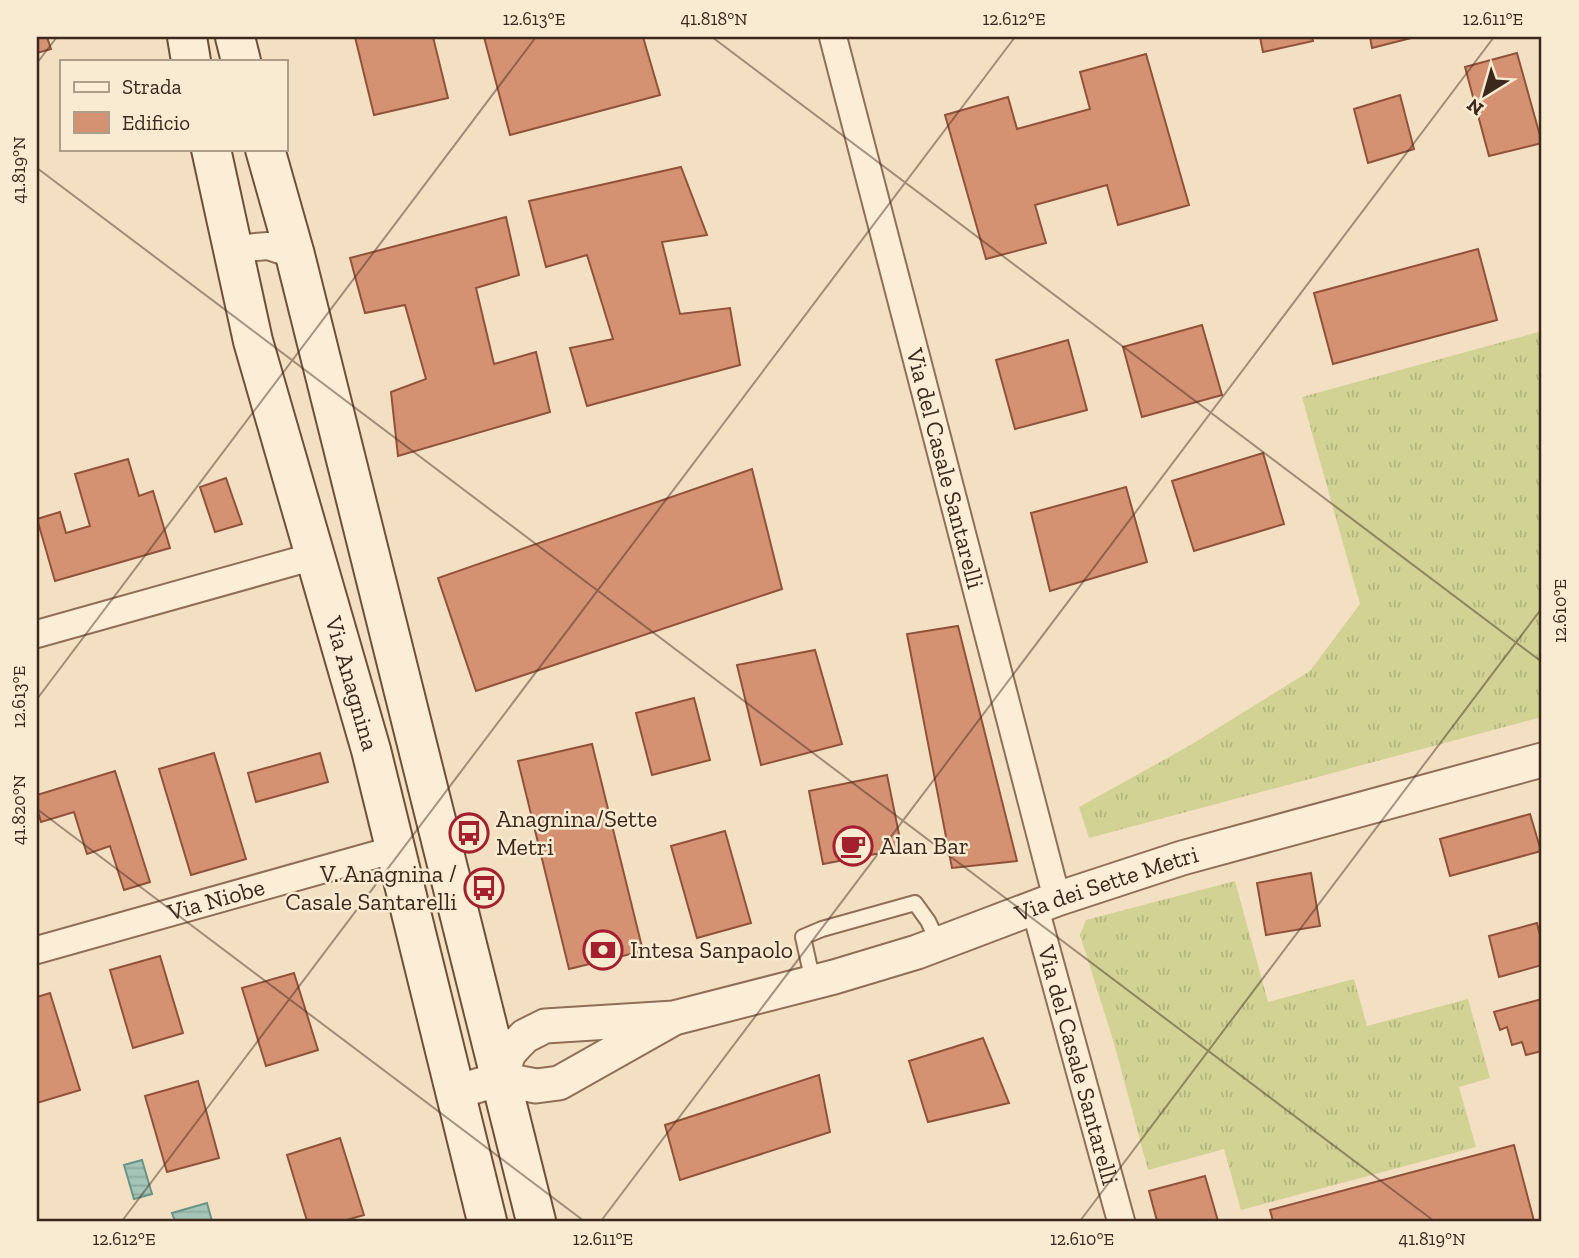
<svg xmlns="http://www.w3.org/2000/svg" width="1579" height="1258" font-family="'Zilla Slab',serif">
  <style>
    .grass { fill: url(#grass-tufts) }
    .water { fill: url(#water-rules); stroke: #6a9485; stroke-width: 2 }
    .building { fill: #d59273; stroke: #90533a; stroke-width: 2 }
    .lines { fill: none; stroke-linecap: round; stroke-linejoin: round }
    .service-casing { stroke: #8f6f57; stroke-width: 18 }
    .minor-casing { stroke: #8f6f57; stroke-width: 30 }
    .tertiary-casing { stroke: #8f6f57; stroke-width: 37 }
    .secondary-casing { stroke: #704f3a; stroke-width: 42 }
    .service { stroke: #fcedd6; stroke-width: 14 }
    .minor { stroke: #fcedd6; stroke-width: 26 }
    .tertiary { stroke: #fcedd6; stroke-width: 33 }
    .secondary { stroke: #fcedd6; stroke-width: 38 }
    .ticks { fill: none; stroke: #3d291c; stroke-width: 2; stroke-opacity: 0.45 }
    .labels { text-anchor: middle; stroke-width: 5; stroke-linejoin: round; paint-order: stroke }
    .street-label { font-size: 24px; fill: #3d291c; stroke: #f9ead2 }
    .poi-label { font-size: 24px; fill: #3d291c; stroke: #f9ead2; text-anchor: start }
    .neatline { fill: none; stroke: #3d291c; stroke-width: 2.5 }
    .ticks-label { font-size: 18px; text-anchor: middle; fill: #3d291c }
  </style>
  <defs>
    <pattern id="grass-tufts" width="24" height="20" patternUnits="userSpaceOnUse" patternTransform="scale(1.75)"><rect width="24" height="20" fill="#d1d294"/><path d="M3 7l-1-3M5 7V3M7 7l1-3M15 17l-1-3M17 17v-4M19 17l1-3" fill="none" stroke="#b4b47f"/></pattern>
    <pattern id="water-rules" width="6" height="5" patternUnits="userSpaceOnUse" patternTransform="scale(1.75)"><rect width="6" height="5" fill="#a4c5b8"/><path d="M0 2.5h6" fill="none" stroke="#8ea99e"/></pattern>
  </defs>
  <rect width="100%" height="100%" fill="#f3dfc2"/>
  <path class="grass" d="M1542,331V717L1089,838L1079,807L1189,746L1310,671L1360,604L1302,397Z
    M1235,881L1268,1002L1354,979L1367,1026L1468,999L1490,1078L1459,1087L1476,1147L1241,1210L1224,1149L1148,1170L1114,1043L1080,935L1086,920Z"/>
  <path class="water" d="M142,1160L152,1194L134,1199L124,1165Z
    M207,1203L212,1221H175L172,1213Z"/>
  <path class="building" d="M37,37H47L51,49L37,53Z
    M355,37H433L448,98L374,115Z
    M484,37H643L660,95L510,135Z
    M1260,37H1312L1313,41L1263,52Z
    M1370,37H1415L1372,48Z
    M1517,53L1542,143L1489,156L1465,67Z
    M1146,54L1189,205L1118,225L1107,185L1035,205L1046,243L986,259L945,115L1008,97L1017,129L1090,109L1080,72Z
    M1400,95L1414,149L1368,163L1354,109Z
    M681,167L707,235L662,242L680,314L730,308L740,365L587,406L570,348L613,339L587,255L546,267L529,201Z
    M506,217L519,275L476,288L494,364L536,352L550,412L398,456L391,392L426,379L405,305L365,313L350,258Z
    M1478,249L1497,320L1333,364L1314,293Z
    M1202,325L1222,395L1142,417L1123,347Z
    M1068,340L1087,410L1015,429L996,360Z
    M1263,453L1284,524L1194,551L1172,481Z
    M128,459L139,496L153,491L170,548L55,581L37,519L60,512L66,533L90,526L75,474Z
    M752,469L782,589L476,691L438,578Z
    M226,478L242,524L215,532L200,487Z
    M1126,487L1147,562L1050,591L1031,513Z
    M958,626L1017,861L952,868L907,634Z
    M815,650L842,744L761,765L737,665Z
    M694,698L710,760L652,775L636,713Z
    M592,744L643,951L569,969L518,761Z
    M214,753L246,859L191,875L159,769Z
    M320,753L328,782L256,802L248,773Z
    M115,771L150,882L124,890L110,846L87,854L74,812L41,822L37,808V795Z
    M887,775L902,849L823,864L809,791Z
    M1530,814L1541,851L1450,876L1440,839Z
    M725,831L751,923L697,938L671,846Z
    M1311,873L1320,926L1266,935L1257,883Z
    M1537,923L1542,943V965L1499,977L1489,936Z
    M160,956L183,1033L133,1048L110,970Z
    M294,973L318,1050L266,1066L242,988Z
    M50,993L80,1090L37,1103V997Z
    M1542,999V1051L1526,1055L1522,1042L1512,1045L1507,1027L1500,1030L1494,1012Z
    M983,1038L1009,1103L928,1122L909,1061Z
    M819,1075L830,1132L680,1180L665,1125Z
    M198,1081L219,1158L167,1172L145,1096Z
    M340,1138L364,1215L343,1221H307L287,1155Z
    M1514,1145L1534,1221H1273L1270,1210Z
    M1205,1176L1218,1221H1157L1149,1191Z"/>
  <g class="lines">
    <g class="service-casing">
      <path id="service" d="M813,982L803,937L822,929L915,903L928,921L939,944"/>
    </g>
    <g class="minor-casing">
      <g id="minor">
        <path id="s1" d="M833,37L1057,899"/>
        <path d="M232,249L268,246L295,255"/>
        <path d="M37,634L315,556"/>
        <path id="s2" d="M1035,908L1121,1221"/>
        <path id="s3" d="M37,950L396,849"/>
      </g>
    </g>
    <g class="tertiary-casing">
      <g id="tertiary">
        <path id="s4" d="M500,1079L509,1053L517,1044L525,1036L545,1026L674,1018L834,977L917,952L1057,899L1182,858L1542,760"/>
        <path d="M456,1092L500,1079L536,1086L559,1083L669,1021"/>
      </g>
    </g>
    <g class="secondary-casing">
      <g id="secondary">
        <path d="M187,37L191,61"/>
        <path d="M235,37L241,61"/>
        <path id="s5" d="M211,149L253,341L371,750L487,1221"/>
        <path d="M265,149L295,255L536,1221"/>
      </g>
    </g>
    <use href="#service" class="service"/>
    <use href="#minor" class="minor"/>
    <use href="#tertiary" class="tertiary"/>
    <use href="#secondary" class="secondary"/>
  </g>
  <path class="ticks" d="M712,37L1542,662M37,63L57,37M37,168L1434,1221M37,699L536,37M37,809L584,1221M122,1221L1015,37M601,1221L1494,37M1080,1221L1542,608"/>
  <defs>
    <g id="bus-ring" transform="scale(2.0125)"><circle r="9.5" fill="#f9ead2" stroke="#a4202f" stroke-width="1.5"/><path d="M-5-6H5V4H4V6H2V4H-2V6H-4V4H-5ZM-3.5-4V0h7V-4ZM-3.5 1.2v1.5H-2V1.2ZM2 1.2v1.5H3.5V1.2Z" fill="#a4202f"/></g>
    <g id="cafe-ring" transform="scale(2.0125)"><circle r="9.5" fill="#f9ead2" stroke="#a4202f" stroke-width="1.5"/><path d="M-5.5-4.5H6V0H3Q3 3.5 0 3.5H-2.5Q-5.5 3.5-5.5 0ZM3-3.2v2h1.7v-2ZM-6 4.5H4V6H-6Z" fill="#a4202f"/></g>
    <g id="bank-ring" transform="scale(2.0125)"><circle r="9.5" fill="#f9ead2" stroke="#a4202f" stroke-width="1.5"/><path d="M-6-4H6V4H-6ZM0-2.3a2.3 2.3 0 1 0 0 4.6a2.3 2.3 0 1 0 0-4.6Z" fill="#a4202f"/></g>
  </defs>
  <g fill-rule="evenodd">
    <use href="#bus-ring" x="469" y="833"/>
    <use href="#cafe-ring" x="853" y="846"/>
    <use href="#bus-ring" x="484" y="888"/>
    <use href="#bank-ring" x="603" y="950"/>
  </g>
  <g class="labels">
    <g class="street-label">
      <text dy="8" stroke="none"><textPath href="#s1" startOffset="446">Via del Casale Santarelli</textPath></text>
      <text dy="8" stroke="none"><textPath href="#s5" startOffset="553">Via Anagnina</textPath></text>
      <text dy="8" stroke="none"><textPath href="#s4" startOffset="656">Via dei Sette Metri</textPath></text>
      <text dy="8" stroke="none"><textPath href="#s3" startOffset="186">Via Niobe</textPath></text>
      <text dy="8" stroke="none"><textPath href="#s2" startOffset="163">Via del Casale Santarelli</textPath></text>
    </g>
    <g class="poi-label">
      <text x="496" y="827">Anagnina/Sette<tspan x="496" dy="28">Metri</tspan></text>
      <text x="880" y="854">Alan Bar</text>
      <text x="457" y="882" text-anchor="end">V. Anagnina /<tspan x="457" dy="28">Casale Santarelli</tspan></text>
      <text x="630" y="958">Intesa Sanpaolo</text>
    </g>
  </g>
  <rect width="1579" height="1258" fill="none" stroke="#f9ead2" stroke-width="77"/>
  <rect x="60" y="60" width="228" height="91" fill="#f9ead2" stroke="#ae9d89" stroke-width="2"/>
  <rect x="74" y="82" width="35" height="10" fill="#fcedd6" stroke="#ae9d89" stroke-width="2"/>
  <text x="122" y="94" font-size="21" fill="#3d291c">Strada</text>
  <rect x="74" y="112" width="35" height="21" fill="#d59273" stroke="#ae9d89" stroke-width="2"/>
  <text x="122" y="130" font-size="21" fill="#3d291c">Edificio</text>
  <g transform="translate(1485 94) rotate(217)" stroke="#f9ead2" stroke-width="5" paint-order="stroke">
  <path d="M0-5L12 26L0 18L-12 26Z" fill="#3d291c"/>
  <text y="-10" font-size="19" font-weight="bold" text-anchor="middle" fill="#3d291c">N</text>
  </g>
  <rect x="38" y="38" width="1502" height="1182" class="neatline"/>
  <g class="ticks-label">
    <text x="534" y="25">12.613°E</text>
    <text x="714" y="25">41.818°N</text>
    <text x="1014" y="25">12.612°E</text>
    <text x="1493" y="25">12.611°E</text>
    <text transform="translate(19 170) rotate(-90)" y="6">41.819°N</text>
    <text transform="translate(1560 611) rotate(-90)" y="6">12.610°E</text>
    <text transform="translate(19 697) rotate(-90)" y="6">12.613°E</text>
    <text transform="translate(19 810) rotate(-90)" y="6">41.820°N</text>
    <text x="124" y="1245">12.612°E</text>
    <text x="603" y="1245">12.611°E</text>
    <text x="1082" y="1245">12.610°E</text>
    <text x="1432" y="1245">41.819°N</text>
  </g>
</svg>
